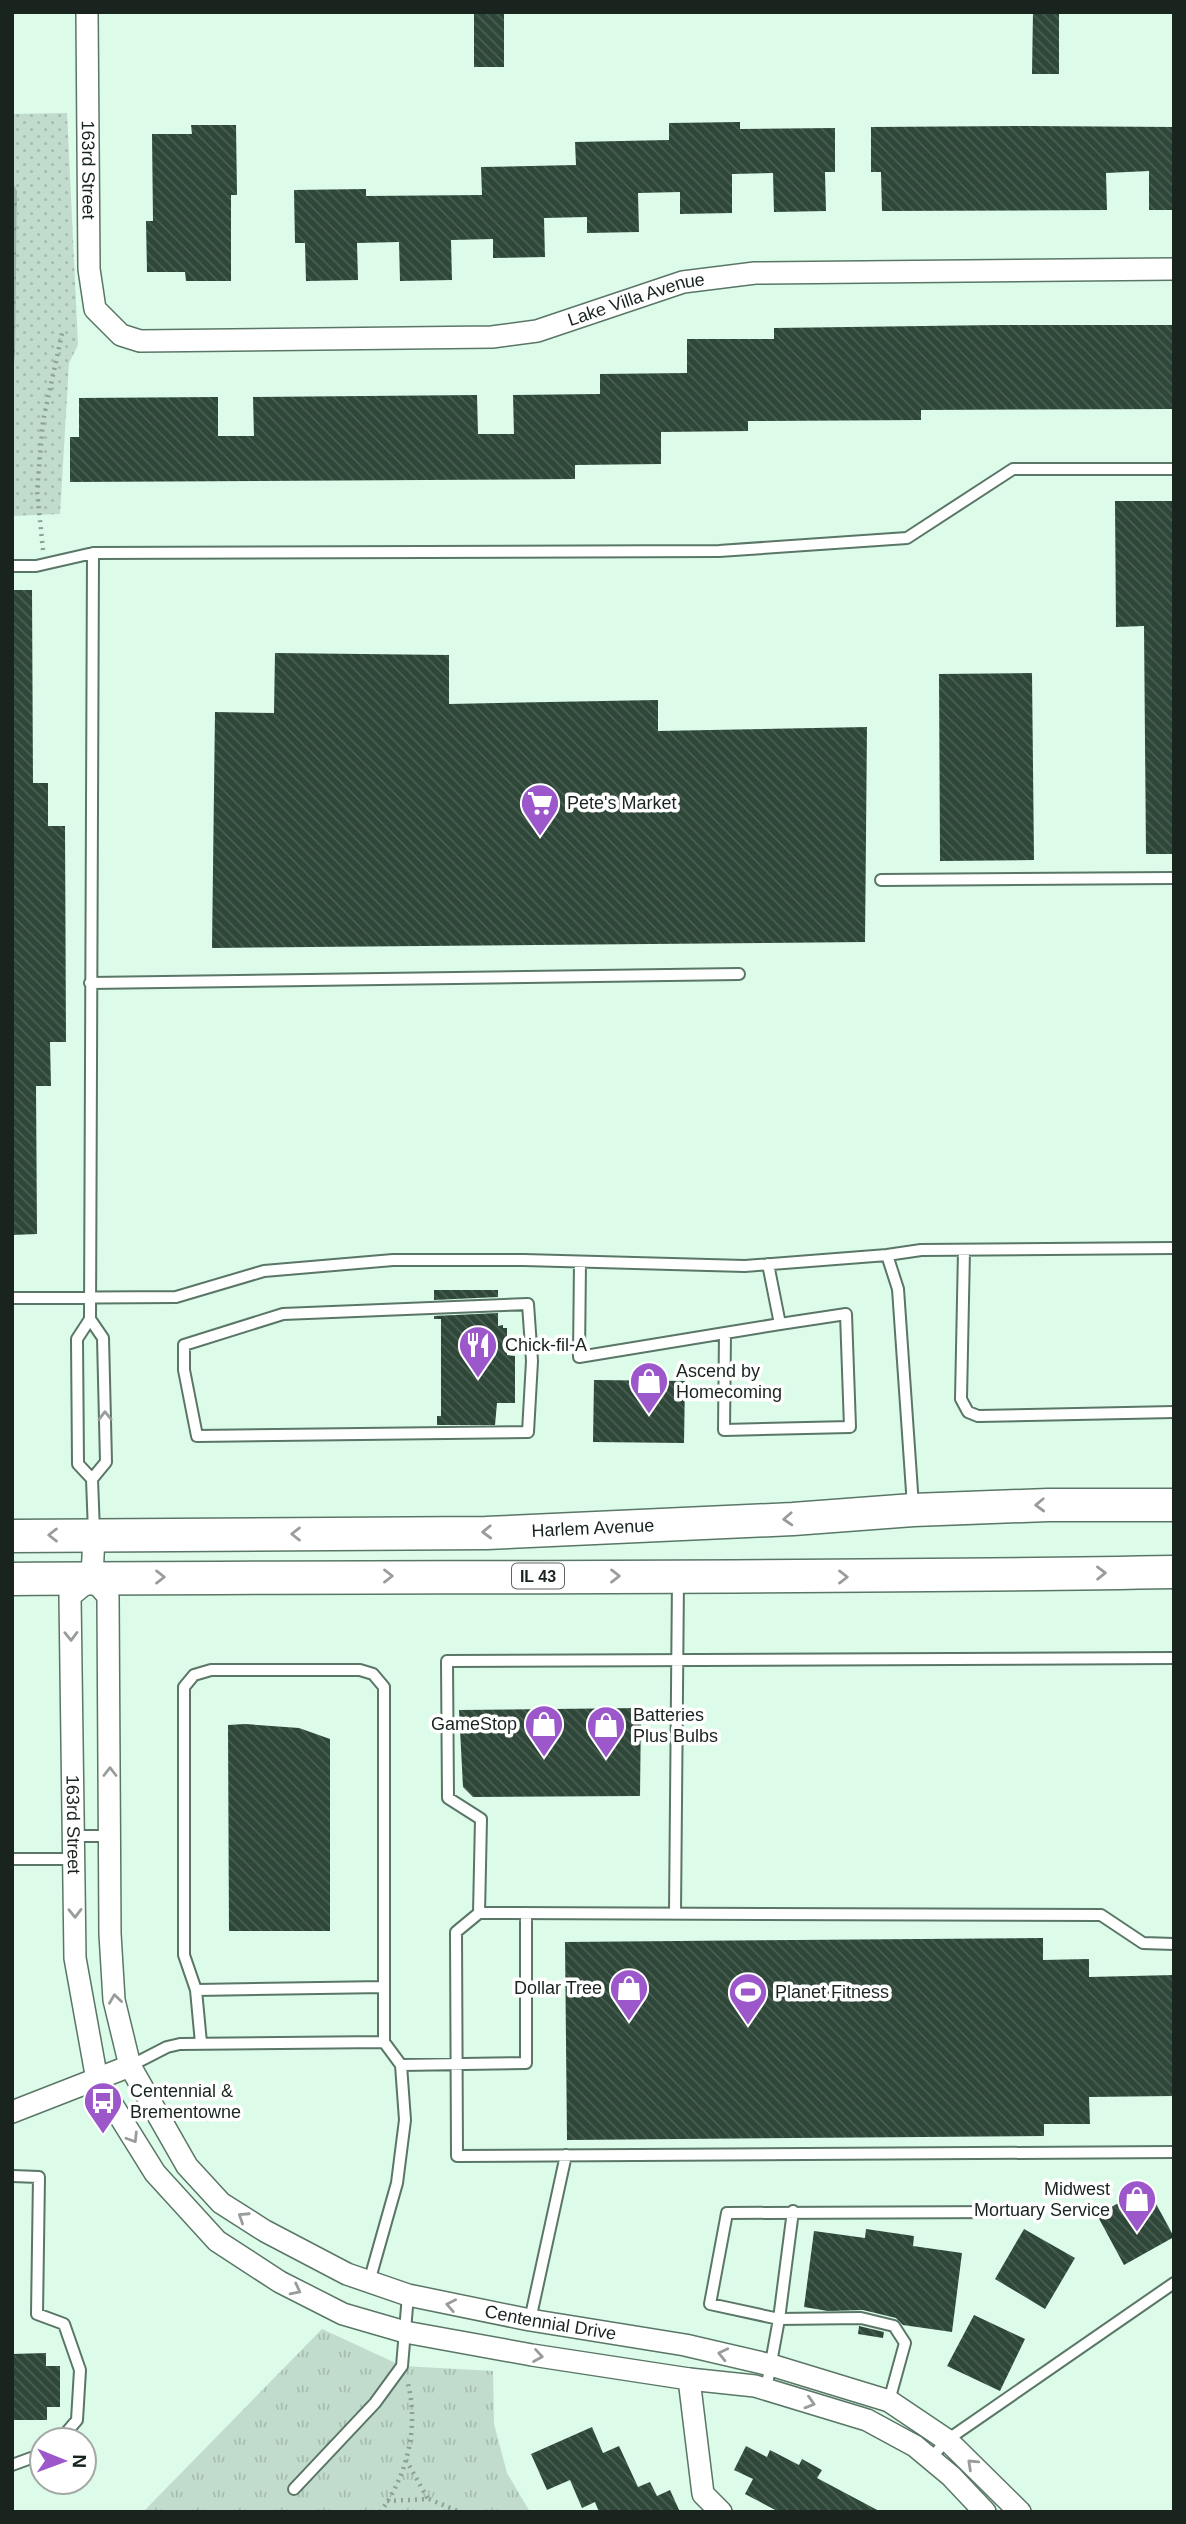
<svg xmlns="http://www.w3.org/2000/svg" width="1186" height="2524" font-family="Arial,sans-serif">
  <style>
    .grass { fill: url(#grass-dots) }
    .park { fill: url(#park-tufts) }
    .water { fill: url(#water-ripples) }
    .building { fill: url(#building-back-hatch) }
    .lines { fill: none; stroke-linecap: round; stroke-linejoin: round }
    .service-casing { stroke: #5a7666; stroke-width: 14 }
    .minor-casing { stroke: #5a7666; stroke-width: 24 }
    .primary-casing { stroke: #5a7666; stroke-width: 35 }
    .path { stroke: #8aa194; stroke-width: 4.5; stroke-dasharray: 2 5; stroke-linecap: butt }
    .service { stroke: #fff; stroke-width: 10 }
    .minor { stroke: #fff; stroke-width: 21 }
    .primary { stroke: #fff; stroke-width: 32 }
    .oneway { stroke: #989c9a }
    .labels { text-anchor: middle; stroke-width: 7; stroke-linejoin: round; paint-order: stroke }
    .shield { fill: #fff; stroke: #5e6662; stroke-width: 2 }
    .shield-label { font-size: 16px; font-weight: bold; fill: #19241e }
    .street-label { font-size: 18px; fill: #19241e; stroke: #fff }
    .poi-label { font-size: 18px; fill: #19241e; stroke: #fff; text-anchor: start }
  </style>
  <defs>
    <pattern id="grass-dots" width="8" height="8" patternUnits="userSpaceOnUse" patternTransform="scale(1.75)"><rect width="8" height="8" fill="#c1dccc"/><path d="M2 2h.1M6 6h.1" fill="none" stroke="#a5bdaf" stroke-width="1.8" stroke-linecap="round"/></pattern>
    <pattern id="park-tufts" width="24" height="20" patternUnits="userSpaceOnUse" patternTransform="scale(1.75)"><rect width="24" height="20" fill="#c1dccc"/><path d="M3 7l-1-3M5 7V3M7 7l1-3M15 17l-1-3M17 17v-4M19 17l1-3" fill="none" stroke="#a5bdaf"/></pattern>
    <pattern id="water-ripples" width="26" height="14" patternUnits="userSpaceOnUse" patternTransform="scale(1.75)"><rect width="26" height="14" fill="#99b8a6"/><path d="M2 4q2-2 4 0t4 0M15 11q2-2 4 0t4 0" fill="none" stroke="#7c9587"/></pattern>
    <pattern id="building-back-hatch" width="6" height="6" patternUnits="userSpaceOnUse" patternTransform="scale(1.75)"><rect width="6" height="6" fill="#2e4739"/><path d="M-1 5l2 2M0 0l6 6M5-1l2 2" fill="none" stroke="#4a5f53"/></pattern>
  </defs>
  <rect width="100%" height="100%" fill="#dcfbe8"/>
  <path class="grass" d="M67,113L78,345L69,363L60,514L12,516C12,407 16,299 17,191L12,181V114Z"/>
  <path class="park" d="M322,2329L402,2366L493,2371L494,2424L507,2473L530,2512H143Z"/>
  <path class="water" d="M12,181L17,191L15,353L12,391Z"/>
  <path class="building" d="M474,12H504V67H474Z
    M1033,12H1059V74H1032Z
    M740,122V129L835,128V172H825L826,211L774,212L773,173L732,174V213L680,214V192L638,193L639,232L587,233V217L544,218L545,257L493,258V239L451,240L452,280L400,281L399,242L357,243L358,280L306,281L305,243H295L294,190L366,189V196L482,195L481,167L576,165L575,142L669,140V123Z
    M191,125H236L237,195H231V281H186L185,272H147L146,221H153L152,134H192Z
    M1029,126L1174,127V210H1149V171L1106,173L1107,210L882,211L881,172H871V127Z
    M998,325H1172L1174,409L921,410V420L748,421V431L661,432V464L575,465V479L70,482V437H79V398L218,397V436H254L253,397L477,395L478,434H514L513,395L600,394V374L687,373V339H774V328Z
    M1115,501H1174V854H1146L1144,626L1116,627Z
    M12,590H32L33,783H48V826H65L66,1042H50L51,1086H36L37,1234L12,1235Z
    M275,653L449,655V704L658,700V731L867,727L865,942L212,948L215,712L274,713Z
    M1032,673L1034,860L940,861L939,674Z
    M434,1290H498V1297L434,1300Z
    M498,1313V1326L503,1325V1328H507V1355L515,1356V1403H497L495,1425H437V1416H441V1319H434V1316Z
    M594,1380L685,1381L684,1443L593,1442Z
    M641,1708L640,1796L473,1797L463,1787L459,1710Z
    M245,1724L299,1728L330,1739V1931H229L228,1725Z
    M1043,1938V1960L1089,1959V1977L1174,1975V2096L1089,2097L1090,2124H1044V2136L567,2140L565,1942Z
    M1147,2187L1174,2237L1124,2265L1097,2215Z
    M866,2229L914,2236L913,2246L962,2253L952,2332L903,2325L896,2318L863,2310L828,2311L804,2307L814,2231L865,2238Z
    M1024,2229L1075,2258L1045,2309L995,2279Z
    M974,2315L1025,2339L1000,2391L947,2366Z
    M859,2326L884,2332L883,2338L858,2334Z
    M46,2353V2366H60V2407H47V2420H12V2354Z
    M592,2427L603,2453L619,2446L638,2487L650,2482L657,2496L670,2490L680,2512H599L595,2502L582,2508L570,2480L547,2490L531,2454Z
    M746,2446L767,2457L770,2450L799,2465L802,2459L822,2470L817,2478L881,2512H779L745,2494L753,2479L734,2470Z"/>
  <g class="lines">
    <g class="service-casing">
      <path id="service" d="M93,553L90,1319L77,1339L78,1464L92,1479L94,1532
        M12,566H36L93,553L719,551L907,538L1013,469H1174
        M881,880L1174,878
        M90,983L739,974
        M964,1250L961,1399L968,1412L978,1416L1174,1412
        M887,1255L898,1289L913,1506
        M580,1262L579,1357L725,1333L724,1430L850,1427L846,1314L780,1324L768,1264
        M12,1298L176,1297L264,1271L393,1260H524L745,1266L887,1255L921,1250L1174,1248
        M528,1304L532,1361L528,1432L197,1436L184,1370V1345L283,1314Z
        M90,1319L103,1338L106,1462L92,1479
        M725,1333L780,1324
        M1174,1658L447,1661L448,1798L481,1819L479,1913L1101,1915L1143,1943L1174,1944
        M74,1836H110
        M12,1859H74
        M479,1913L456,1932L457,2156L1174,2152
        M675,1913L678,1579
        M196,1990L384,1987
        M401,2065L526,2063V1913
        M130,2066L167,2047L180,2044L384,2042V1687L373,1674L360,1670H211L194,1675L184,1687V1955L196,1990L201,2043
        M12,2176L39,2177L37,2314L64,2324L80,2370L77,2420L60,2440
        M369,2282L397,2183L405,2120L401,2065L384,2042
        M530,2320L566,2155
        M766,2390L779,2319L793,2211
        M889,2401L905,2343L894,2326L861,2318L779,2319L710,2304L727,2213L1008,2212
        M930,2459L947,2440L1174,2283
        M12,2465L42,2454
        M294,2489L375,2403L402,2366L408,2295"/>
    </g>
    <g class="minor-casing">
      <g id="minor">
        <path id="s1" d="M87,12L89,269L95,309L121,335L140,341L492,337L537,331L683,282L755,273L1174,269"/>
        <path id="s2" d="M94,1535L92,1578L108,1596L110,1934L114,2000L130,2066L187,2166L221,2203L265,2231L347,2274L408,2295L530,2320L685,2345L771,2365L889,2401L947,2440L1020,2512"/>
        <path id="s3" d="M92,1578L70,1596L75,1958L97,2080L155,2173L217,2241L280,2282L343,2314L405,2332L532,2355L689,2379L755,2386L867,2420L915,2446L951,2476L985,2512"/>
        <path d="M12,2112L130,2066"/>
        <path d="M689,2379L703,2494L721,2512"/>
      </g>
    </g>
    <g class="primary-casing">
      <g id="primary">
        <path id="s4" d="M12,1536L486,1533L793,1519L913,1510L1048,1505H1174"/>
        <path d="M12,1579C399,1576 787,1579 1174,1572"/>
      </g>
    </g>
    <path class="path" d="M43,550L37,491L43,421L63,329
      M429,2499L460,2512
      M387,2501L428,2499L406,2460
      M380,2512C407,2477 419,2427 408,2384"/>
    <use href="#service" class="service"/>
    <use href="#minor" class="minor"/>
    <use href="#primary" class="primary"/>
  </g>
  <defs><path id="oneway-chevron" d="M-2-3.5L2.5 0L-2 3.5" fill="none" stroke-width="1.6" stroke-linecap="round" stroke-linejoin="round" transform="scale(1.75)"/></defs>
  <g class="oneway">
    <use href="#oneway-chevron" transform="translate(105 1416) rotate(-91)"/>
    <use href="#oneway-chevron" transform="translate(1040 1505) rotate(178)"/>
    <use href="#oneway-chevron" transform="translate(788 1519) rotate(177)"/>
    <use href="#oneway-chevron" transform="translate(487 1532) rotate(178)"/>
    <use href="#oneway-chevron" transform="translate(296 1534) rotate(180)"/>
    <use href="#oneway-chevron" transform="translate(53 1535) rotate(180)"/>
    <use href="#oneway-chevron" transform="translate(1101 1573) rotate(-1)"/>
    <use href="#oneway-chevron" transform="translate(388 1576)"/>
    <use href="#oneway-chevron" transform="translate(615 1576)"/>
    <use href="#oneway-chevron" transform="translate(160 1577)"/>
    <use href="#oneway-chevron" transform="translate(843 1577)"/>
    <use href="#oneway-chevron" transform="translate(71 1636) rotate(89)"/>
    <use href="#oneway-chevron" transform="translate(110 1772) rotate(-90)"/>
    <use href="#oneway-chevron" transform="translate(75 1913) rotate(89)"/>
    <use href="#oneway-chevron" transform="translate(115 1999) rotate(-98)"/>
    <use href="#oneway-chevron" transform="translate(133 2138) rotate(58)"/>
    <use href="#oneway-chevron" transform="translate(243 2217) rotate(-147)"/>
    <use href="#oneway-chevron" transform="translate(296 2290) rotate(27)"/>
    <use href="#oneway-chevron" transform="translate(451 2305) rotate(-169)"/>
    <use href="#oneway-chevron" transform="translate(723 2354) rotate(-167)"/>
    <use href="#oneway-chevron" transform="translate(538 2356) rotate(9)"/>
    <use href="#oneway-chevron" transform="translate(810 2403) rotate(17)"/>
    <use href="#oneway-chevron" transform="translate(972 2464) rotate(-137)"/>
  </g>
  <defs>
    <g id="supermarket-pin" transform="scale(2.0125)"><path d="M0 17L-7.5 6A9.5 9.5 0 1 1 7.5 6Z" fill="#9c57cb" stroke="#fff"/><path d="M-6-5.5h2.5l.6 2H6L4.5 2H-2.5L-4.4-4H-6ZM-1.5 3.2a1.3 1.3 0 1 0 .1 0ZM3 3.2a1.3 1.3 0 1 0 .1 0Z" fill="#fff"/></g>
    <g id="restaurant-pin" transform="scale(2.0125)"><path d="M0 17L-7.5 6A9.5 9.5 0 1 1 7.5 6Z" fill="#9c57cb" stroke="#fff"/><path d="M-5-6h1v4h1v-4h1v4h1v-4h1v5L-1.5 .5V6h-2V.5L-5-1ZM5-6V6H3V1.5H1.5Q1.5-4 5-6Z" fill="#fff"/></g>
    <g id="shop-pin" transform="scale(2.0125)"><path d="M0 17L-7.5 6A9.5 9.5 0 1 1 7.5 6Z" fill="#9c57cb" stroke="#fff"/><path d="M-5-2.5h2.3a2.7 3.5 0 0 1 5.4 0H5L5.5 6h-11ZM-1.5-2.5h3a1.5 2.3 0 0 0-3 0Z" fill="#fff"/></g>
    <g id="stadium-pin" transform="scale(2.0125)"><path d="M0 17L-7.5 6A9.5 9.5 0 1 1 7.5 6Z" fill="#9c57cb" stroke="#fff"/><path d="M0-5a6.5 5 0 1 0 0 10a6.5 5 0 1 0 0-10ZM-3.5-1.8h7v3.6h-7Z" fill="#fff"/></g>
    <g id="bus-pin" transform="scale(2.0125)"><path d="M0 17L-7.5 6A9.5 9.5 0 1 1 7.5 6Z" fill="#9c57cb" stroke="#fff"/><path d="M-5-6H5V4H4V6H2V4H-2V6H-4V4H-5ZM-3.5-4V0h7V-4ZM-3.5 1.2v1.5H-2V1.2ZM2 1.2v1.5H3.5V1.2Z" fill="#fff"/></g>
  </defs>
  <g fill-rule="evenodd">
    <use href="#supermarket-pin" x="540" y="803"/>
    <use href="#restaurant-pin" x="478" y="1345"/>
    <use href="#shop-pin" x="649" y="1381"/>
    <use href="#shop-pin" x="544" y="1724"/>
    <use href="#shop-pin" x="606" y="1725"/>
    <use href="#shop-pin" x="629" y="1988"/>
    <use href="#stadium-pin" x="748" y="1992"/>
    <use href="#bus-pin" x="103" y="2101"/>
    <use href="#shop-pin" x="1137" y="2199"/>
  </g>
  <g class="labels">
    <rect class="shield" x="512" y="1563.5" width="52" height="25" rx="5"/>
    <g class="shield-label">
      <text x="538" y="1582">IL 43</text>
    </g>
    <g class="street-label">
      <text dy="6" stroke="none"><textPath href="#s1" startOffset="158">163rd Street</textPath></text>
      <text dy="6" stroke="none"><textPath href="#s1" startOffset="856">Lake Villa Avenue</textPath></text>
      <text dy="6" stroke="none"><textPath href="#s4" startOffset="581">Harlem Avenue</textPath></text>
      <text dy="6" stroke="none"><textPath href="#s3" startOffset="257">163rd Street</textPath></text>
      <text dy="6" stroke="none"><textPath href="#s2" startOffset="1059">Centennial Drive</textPath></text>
    </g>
    <g class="poi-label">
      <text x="567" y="809">Pete's Market</text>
      <text x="505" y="1351">Chick-fil-A</text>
      <text x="676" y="1377">Ascend by<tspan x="676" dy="21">Homecoming</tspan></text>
      <text x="633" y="1721">Batteries<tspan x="633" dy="21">Plus Bulbs</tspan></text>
      <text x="517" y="1730" text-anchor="end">GameStop</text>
      <text x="602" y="1994" text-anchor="end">Dollar Tree</text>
      <text x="775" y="1998">Planet Fitness</text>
      <text x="130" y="2097">Centennial &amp;<tspan x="130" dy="21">Brementowne</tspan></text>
      <text x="1110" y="2195" text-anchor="end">Midwest<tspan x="1110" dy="21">Mortuary Service</tspan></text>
    </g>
  </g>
  <rect width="1186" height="2524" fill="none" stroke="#19241e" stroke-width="28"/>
  <g transform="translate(63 2461) rotate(91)"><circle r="33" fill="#ffffff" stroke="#a3a7a5" stroke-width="2"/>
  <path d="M0-5L12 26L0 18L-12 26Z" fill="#9c57cb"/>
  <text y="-10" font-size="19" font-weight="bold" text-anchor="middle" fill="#19241e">N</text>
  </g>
</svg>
